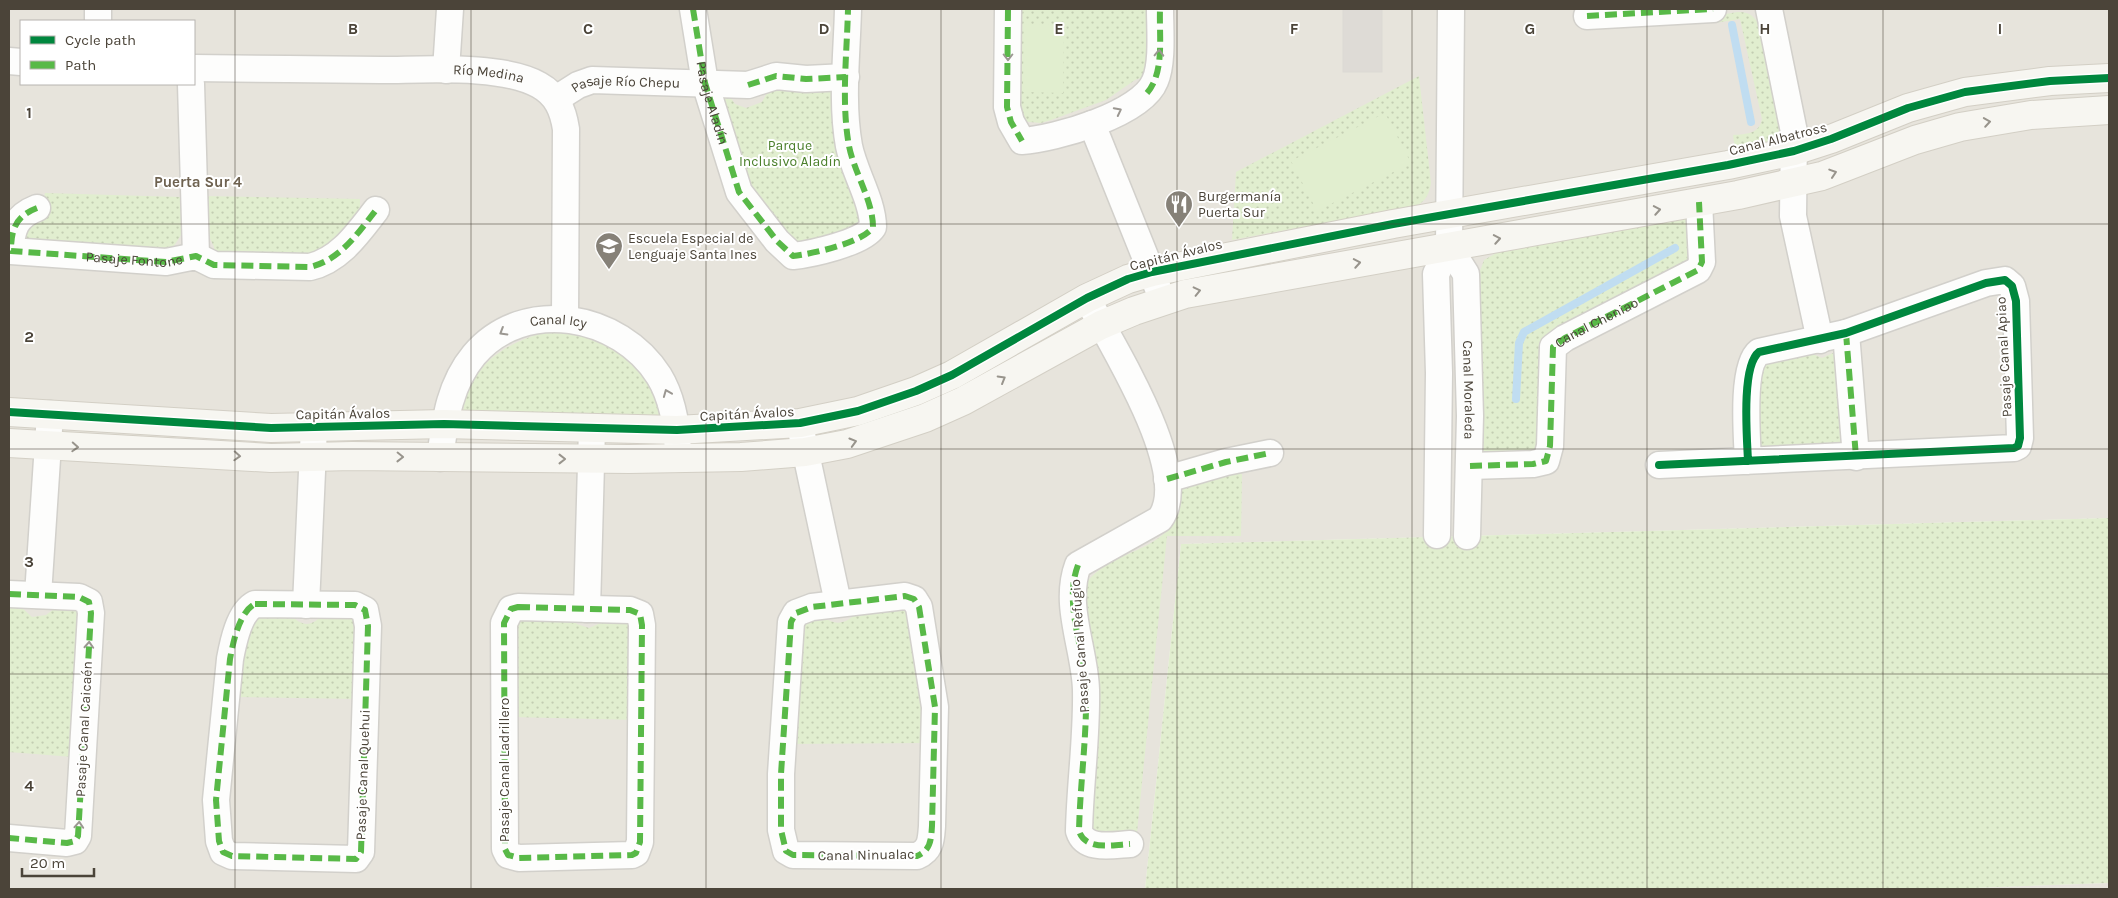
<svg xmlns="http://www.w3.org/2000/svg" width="2118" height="898" font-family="Karla,sans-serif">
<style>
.residential{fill:#e7e4dc;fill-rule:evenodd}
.grass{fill:url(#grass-dots)}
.pitch{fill:#e1eecf}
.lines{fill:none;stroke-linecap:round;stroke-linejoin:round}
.stream{stroke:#c0ddf1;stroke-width:8}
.building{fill:#dedbd6;stroke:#dcd9d4}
.street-casing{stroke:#d2d0cb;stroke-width:29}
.secondary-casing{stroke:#d3cfc5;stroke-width:30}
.street{stroke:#fdfdfc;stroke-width:26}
.secondary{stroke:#f7f6f1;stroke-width:28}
.quiet{stroke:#58b947;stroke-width:6;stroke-dasharray:12 6;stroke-linecap:butt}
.cycleway-casing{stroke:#fff;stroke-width:11}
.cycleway{stroke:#00873e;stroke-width:8}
.oneway{stroke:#9b9791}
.oneway2{stroke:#98948c}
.grid{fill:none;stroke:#4b4439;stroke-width:1;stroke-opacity:0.55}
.labels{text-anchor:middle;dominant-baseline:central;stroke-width:4;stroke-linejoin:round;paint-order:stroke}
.street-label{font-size:14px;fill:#4b4439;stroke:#fff}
.park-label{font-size:14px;fill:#4a7f2a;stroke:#fff}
.poi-label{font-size:14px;fill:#4b4439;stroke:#fff;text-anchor:start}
.neighbourhood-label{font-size:15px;font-weight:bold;fill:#6e6250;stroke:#fff}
.grid-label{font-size:16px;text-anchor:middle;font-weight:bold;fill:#4b4439;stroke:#fff;stroke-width:4;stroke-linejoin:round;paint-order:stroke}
</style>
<defs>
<pattern id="grass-dots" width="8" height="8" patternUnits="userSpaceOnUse" patternTransform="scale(1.25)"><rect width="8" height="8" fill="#e1eecf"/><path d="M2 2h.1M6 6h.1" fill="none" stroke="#c3cdb2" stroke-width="1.8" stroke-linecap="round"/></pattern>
</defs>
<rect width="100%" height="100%" fill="#f4f2ee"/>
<!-- residential -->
<g class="residential">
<path d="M9,9h2100v509l-928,26 -36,345h-1136zM21,21h173v63h-173z"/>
<polygon points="2109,883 2109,889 1946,889"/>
</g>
<!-- grass -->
<g class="grass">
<polygon points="1016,9 1153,9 1146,76 1135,80 1106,100 1051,120 1041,123 1019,121"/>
<path d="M1738,12c12,0 16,4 22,14l21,101c-9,19 -27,19 -46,23l-2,-15c14,-1 26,-1 29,-16l-22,-100 -25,4 -2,-7z"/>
<path d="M1419,76l12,107c-2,11 -5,18 -15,23l-184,34 4,-68z"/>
<polygon points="831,84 864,223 799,247 749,194 722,95 728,94 735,104 746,108 762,102 769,89"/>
<path d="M45,193l136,4c5,29 6,34 -14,57l-142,-9 -1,-18 17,-17z"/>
<polygon points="204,196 360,199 360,219 323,257 214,255 214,247 207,232"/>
<polygon points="1690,218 1698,257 1559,334 1540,453 1487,455 1483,451 1480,271 1484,260 1498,252"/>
<path d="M547,332c10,0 22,-2 31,1 44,12 71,42 86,84l-201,-5c6,-46 42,-70 84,-80z"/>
<polygon points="1806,351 1822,358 1833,353 1840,359 1845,444 1761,452 1753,401 1760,363"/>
<path d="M1238,467l4,8 -1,61h-74l-30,296 -36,6 -12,-5 -6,-246c24,-34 60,-31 86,-58 12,-13 7,-30 15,-43z"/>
<polygon points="2109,518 2109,883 1946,889 1145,889 1181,544"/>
<polygon points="9,601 21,607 32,617 46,615 59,605 78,609 73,757 9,752"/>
<path d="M912,609l14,134 -136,1 11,-120 23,-7c10,9 23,7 32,-4z"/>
<path d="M291,615c9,10 19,13 29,2l39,-2 -2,84 -123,-2 16,-81z"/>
<polygon points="519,617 573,619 577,624 589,628 603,622 630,619 636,720 513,717 514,627"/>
</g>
<!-- pitch -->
<g class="pitch">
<polygon points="1024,24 1064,25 1063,93 1023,92"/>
<polygon points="1385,113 1411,163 1317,211 1291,161"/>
</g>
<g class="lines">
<!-- stream -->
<g class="stream">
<polyline points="1732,25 1751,122"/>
<polyline points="1516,399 1519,343 1524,332 1675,248"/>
</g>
</g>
<!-- building -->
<rect class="building" x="1343" y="9" width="39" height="63"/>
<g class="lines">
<!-- street casing -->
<g class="street-casing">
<g id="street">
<path d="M693,9l12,74 34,109 38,49 16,15c18,-2 70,-13 80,-29 0,-26 -19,-55 -24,-81 -8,-44 -2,-93 -1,-137"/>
<path d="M1008,9l-1,98 4,15 11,19c33,-2 120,-27 133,-60 8,-18 5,-52 5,-72"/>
<polyline points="1769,9 1794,132 1793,216 1820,340"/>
<polyline points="1587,16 1713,9"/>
<polyline points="98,21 98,9"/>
<polyline points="9,61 21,62"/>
<path id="s1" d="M194,68c62,1 125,1 187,2 43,0 121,-6 158,15 18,10 24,25 27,44l-1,190"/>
<polyline points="446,70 450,9"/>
<polyline points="191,84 196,256"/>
<path id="s2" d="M556,99l22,-14 14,-5 156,5 28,-9 30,3 40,-2"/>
<polyline points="1092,124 1163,301"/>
<path d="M37,208c-21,8 -26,21 -26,43l155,11 30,-6 18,9 96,2c30,-7 48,-34 66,-57"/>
<path id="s3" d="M1449,247l17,27 4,142 -3,120"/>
<path d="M1087,298c23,45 107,174 73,221l-82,46c-15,40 7,84 8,125 1,47 -6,94 -7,141 6,20 34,14 51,13"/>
<polyline points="1846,333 1856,457"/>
<polyline points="801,430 838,603"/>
<path id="s4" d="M440,458c5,-37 9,-73 34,-103 50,-59 146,-41 185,21 14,23 18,50 19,76"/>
<path d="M1659,465l355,-17 4,-2 2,-8 -4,-137 -4,-15 -7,-6 -19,3 -140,50 -87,19c-18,14 -12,86 -11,109"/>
<path id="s5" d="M1470,466l63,-2 13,-3 4,-15 3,-99 12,-9 133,-68 4,-8 -3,-60"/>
<polyline points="1167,479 1226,462 1270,453"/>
<polyline points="1437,535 1439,373 1436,274 1449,247 1451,9"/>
<polyline points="9,594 79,597 89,602 91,613 78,836 75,841 67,843 9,838"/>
<polyline points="38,595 50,414"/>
<path d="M905,596l9,3 5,8 16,100 -3,119c-1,14 -1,24 -15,30l-124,-1 -7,-4 -5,-21v-56l10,-152 5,-9 16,-6z"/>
<path d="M255,604l100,1 10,5 3,16 -7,226 -5,7 -124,-3 -9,-4 -4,-11 -3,-41 14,-141c3,-16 9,-47 25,-55z"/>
<polyline points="306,605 314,427"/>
<polygon points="518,607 630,610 640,614 642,625 640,842 636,853 632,855 519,858 508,855 505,849 504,623 511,609"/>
<polyline points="587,609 592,428"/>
</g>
</g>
<!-- secondary casing -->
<g class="secondary-casing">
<g id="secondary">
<polyline points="9,412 271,428 444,424 677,430 800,423 858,411 916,391 952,375 1087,298 1128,279 1152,272 1393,224 1728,165 1794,151 1831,139 1908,108 1965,92 2050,81 2109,78"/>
<polyline points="9,443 271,458 352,456 629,459 741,457 805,452 847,444 925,418 963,401 1101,325 1134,311 1185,294 1738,195 1822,176 1915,140 1960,127 2031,115 2109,110"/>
</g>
</g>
<!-- street -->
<use href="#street" class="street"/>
<!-- secondary -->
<use href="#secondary" class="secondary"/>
<!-- quiet -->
<g class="quiet">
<path id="s6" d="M693,9l12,74 34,109 38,49 16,15c18,-2 70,-13 80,-29 0,-26 -19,-55 -24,-81 -8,-44 -2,-93 -1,-137"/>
<polyline points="1008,9 1007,107 1011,122 1022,141"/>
<polyline points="1587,16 1713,9"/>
<polyline points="748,85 776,76 806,79 846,77"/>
<path d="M1147,93c18,-21 12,-57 13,-84"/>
<path id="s7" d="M37,208c-21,8 -26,21 -26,43l155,11 30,-6 18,9 96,2c30,-7 48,-34 66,-57"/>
<polyline points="1846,333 1856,457"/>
<polyline points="1470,466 1533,464 1546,461 1550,446 1553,347 1565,338 1698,270 1702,262 1699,202"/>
<polyline points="1167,479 1226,462 1270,453"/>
<path d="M1078,565c-15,40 7,84 8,125 1,47 -6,94 -7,141 6,20 34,14 51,13"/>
<polyline points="9,594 79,597 89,602 91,613 78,836 75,841 67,843 9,838"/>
<path d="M905,596l9,3 5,8 16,100 -3,119c-1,14 -1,24 -15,30l-124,-1 -7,-4 -5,-21v-56l10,-152 5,-9 16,-6z"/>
<path d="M255,604l100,1 10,5 3,16 -7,226 -5,7 -124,-3 -9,-4 -4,-11 -3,-41 14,-141c3,-16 9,-47 25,-55z"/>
<polygon points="518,607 630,610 640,614 642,625 640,842 636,853 632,855 519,858 508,855 505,849 504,623 511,609"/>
</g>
<!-- cycleway casing -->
<g class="cycleway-casing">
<g id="cycleway">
<polyline points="9,412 271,428 444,424 677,430 800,423 858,411 916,391 952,375 1087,298 1128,279 1152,272 1393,224 1728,165 1794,151 1831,139 1908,108 1965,92 2050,81 2109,78"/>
<path d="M1659,465l355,-17 4,-2 2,-8 -4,-137 -4,-15 -7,-6 -19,3 -140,50 -87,19c-18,14 -12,86 -11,109"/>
</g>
</g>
<!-- cycleway -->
<use href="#cycleway" class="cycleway"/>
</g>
<!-- one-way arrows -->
<defs><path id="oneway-chevron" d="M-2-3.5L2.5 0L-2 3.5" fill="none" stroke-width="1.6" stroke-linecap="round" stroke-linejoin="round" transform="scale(1.25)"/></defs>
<g class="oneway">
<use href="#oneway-chevron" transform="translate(1159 53) rotate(-88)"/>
<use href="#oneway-chevron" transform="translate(1008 57) rotate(90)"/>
<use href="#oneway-chevron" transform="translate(1118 111) rotate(-27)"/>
<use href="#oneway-chevron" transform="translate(503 332) rotate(149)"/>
<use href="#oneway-chevron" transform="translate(667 393) rotate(-112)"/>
<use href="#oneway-chevron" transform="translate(89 645) rotate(-87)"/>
<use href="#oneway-chevron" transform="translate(79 825) rotate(-86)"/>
</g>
<g class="oneway2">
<use href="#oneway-chevron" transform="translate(1987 122) rotate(-9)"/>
<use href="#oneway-chevron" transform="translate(1833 173) rotate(-18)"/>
<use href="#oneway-chevron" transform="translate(1657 210) rotate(-10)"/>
<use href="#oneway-chevron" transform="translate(1497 239) rotate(-10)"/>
<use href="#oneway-chevron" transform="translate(1357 263) rotate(-10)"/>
<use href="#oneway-chevron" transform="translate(1197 291) rotate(-13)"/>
<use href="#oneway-chevron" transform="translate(1002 379) rotate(-30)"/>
<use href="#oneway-chevron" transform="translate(853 442) rotate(-16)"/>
<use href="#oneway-chevron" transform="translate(75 447) rotate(3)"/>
<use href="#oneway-chevron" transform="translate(237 456) rotate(3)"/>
<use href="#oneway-chevron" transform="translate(400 457) rotate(1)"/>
<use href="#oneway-chevron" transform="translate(562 459)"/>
</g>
<!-- grid -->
<path class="grid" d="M235,9v880M471,9v880M706,9v880M941,9v880M1177,9v880M1412,9v880M1647,9v880M1883,9v880M9,224h2100M9,449h2100M9,674h2100"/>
<!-- icons -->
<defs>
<g id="restaurant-pin" transform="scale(1.4375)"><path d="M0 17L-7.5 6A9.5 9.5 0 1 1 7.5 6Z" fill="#868178" stroke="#fff"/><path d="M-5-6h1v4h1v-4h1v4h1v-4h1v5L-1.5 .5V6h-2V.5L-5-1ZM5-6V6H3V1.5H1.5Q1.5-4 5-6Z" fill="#fff"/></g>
<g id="school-pin" transform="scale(1.4375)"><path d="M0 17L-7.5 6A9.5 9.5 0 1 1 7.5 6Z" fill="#868178" stroke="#fff"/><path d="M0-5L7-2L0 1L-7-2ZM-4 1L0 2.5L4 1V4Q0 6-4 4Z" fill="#fff"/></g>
</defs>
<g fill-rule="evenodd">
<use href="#restaurant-pin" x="1179" y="204"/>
<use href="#school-pin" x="609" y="246"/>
</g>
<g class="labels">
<!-- street labels -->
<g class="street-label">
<text stroke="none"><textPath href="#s1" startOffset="295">Río Medina</textPath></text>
<text stroke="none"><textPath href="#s2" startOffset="74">Pasaje Río Chepu</textPath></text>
<text stroke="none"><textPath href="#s6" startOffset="96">Pasaje Aladín</textPath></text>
<text transform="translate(1778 139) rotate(-14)">Canal Albatross</text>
<text transform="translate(1176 255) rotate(-14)">Capitán Ávalos</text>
<text stroke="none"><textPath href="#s7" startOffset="178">Pasaje Fontone</textPath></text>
<text stroke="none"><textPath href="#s5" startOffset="241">Canal Cheniao</textPath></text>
<text stroke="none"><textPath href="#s4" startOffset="205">Canal Icy</textPath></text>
<text transform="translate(2004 357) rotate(-93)">Pasaje Canal Apiao</text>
<text stroke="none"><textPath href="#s3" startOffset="148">Canal Moraleda</textPath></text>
<text transform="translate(343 414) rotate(-1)">Capitán Ávalos</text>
<text transform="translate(747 414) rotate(-3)">Capitán Ávalos</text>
<text transform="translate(1080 646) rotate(-94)">Pasaje Canal Refugio</text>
<text transform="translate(84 729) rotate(-87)">Pasaje Canal Caicaén</text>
<text transform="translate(504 770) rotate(-90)">Pasaje Canal Ladrillero</text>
<text transform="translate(363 775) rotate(-88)">Pasaje Canal Quehui</text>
<text transform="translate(866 855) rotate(-1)">Canal Ninualac</text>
</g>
<!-- park labels -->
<g class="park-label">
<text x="790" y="145">Parque<tspan x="790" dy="16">Inclusivo Aladín</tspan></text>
</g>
<!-- poi labels -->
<g class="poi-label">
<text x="1198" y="196">Burgermanía<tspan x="1198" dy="16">Puerta Sur</tspan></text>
<text x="628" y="238">Escuela Especial de<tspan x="628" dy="16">Lenguaje Santa Ines</tspan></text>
</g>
<!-- neighbourhood labels -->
<g class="neighbourhood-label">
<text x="198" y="182">Puerta Sur 4</text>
</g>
</g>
<g class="grid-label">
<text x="353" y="34">B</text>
<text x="588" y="34">C</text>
<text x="824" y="34">D</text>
<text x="1059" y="34">E</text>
<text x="1294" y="34">F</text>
<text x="1530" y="34">G</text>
<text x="1765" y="34">H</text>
<text x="2000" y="34">I</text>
<text x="29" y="118">1</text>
<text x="29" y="342">2</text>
<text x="29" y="567">3</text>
<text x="29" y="791">4</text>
</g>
<!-- border -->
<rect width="2118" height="898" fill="none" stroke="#4b4439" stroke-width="20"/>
<!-- legend -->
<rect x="20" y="20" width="175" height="65" fill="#ffffff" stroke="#b7b4b0"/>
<rect x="30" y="36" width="25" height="8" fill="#00873e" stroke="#b7b4b0"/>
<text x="65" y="45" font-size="15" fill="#4b4439">Cycle path</text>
<rect x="30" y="61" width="25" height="8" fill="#58b947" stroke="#b7b4b0"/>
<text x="65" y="70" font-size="15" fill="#4b4439">Path</text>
<!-- scale -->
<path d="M22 868v8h72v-8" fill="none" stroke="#4b4439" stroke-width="2.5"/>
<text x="30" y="868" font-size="15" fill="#4b4439" stroke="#ffffff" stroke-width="4" paint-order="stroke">20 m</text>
</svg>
